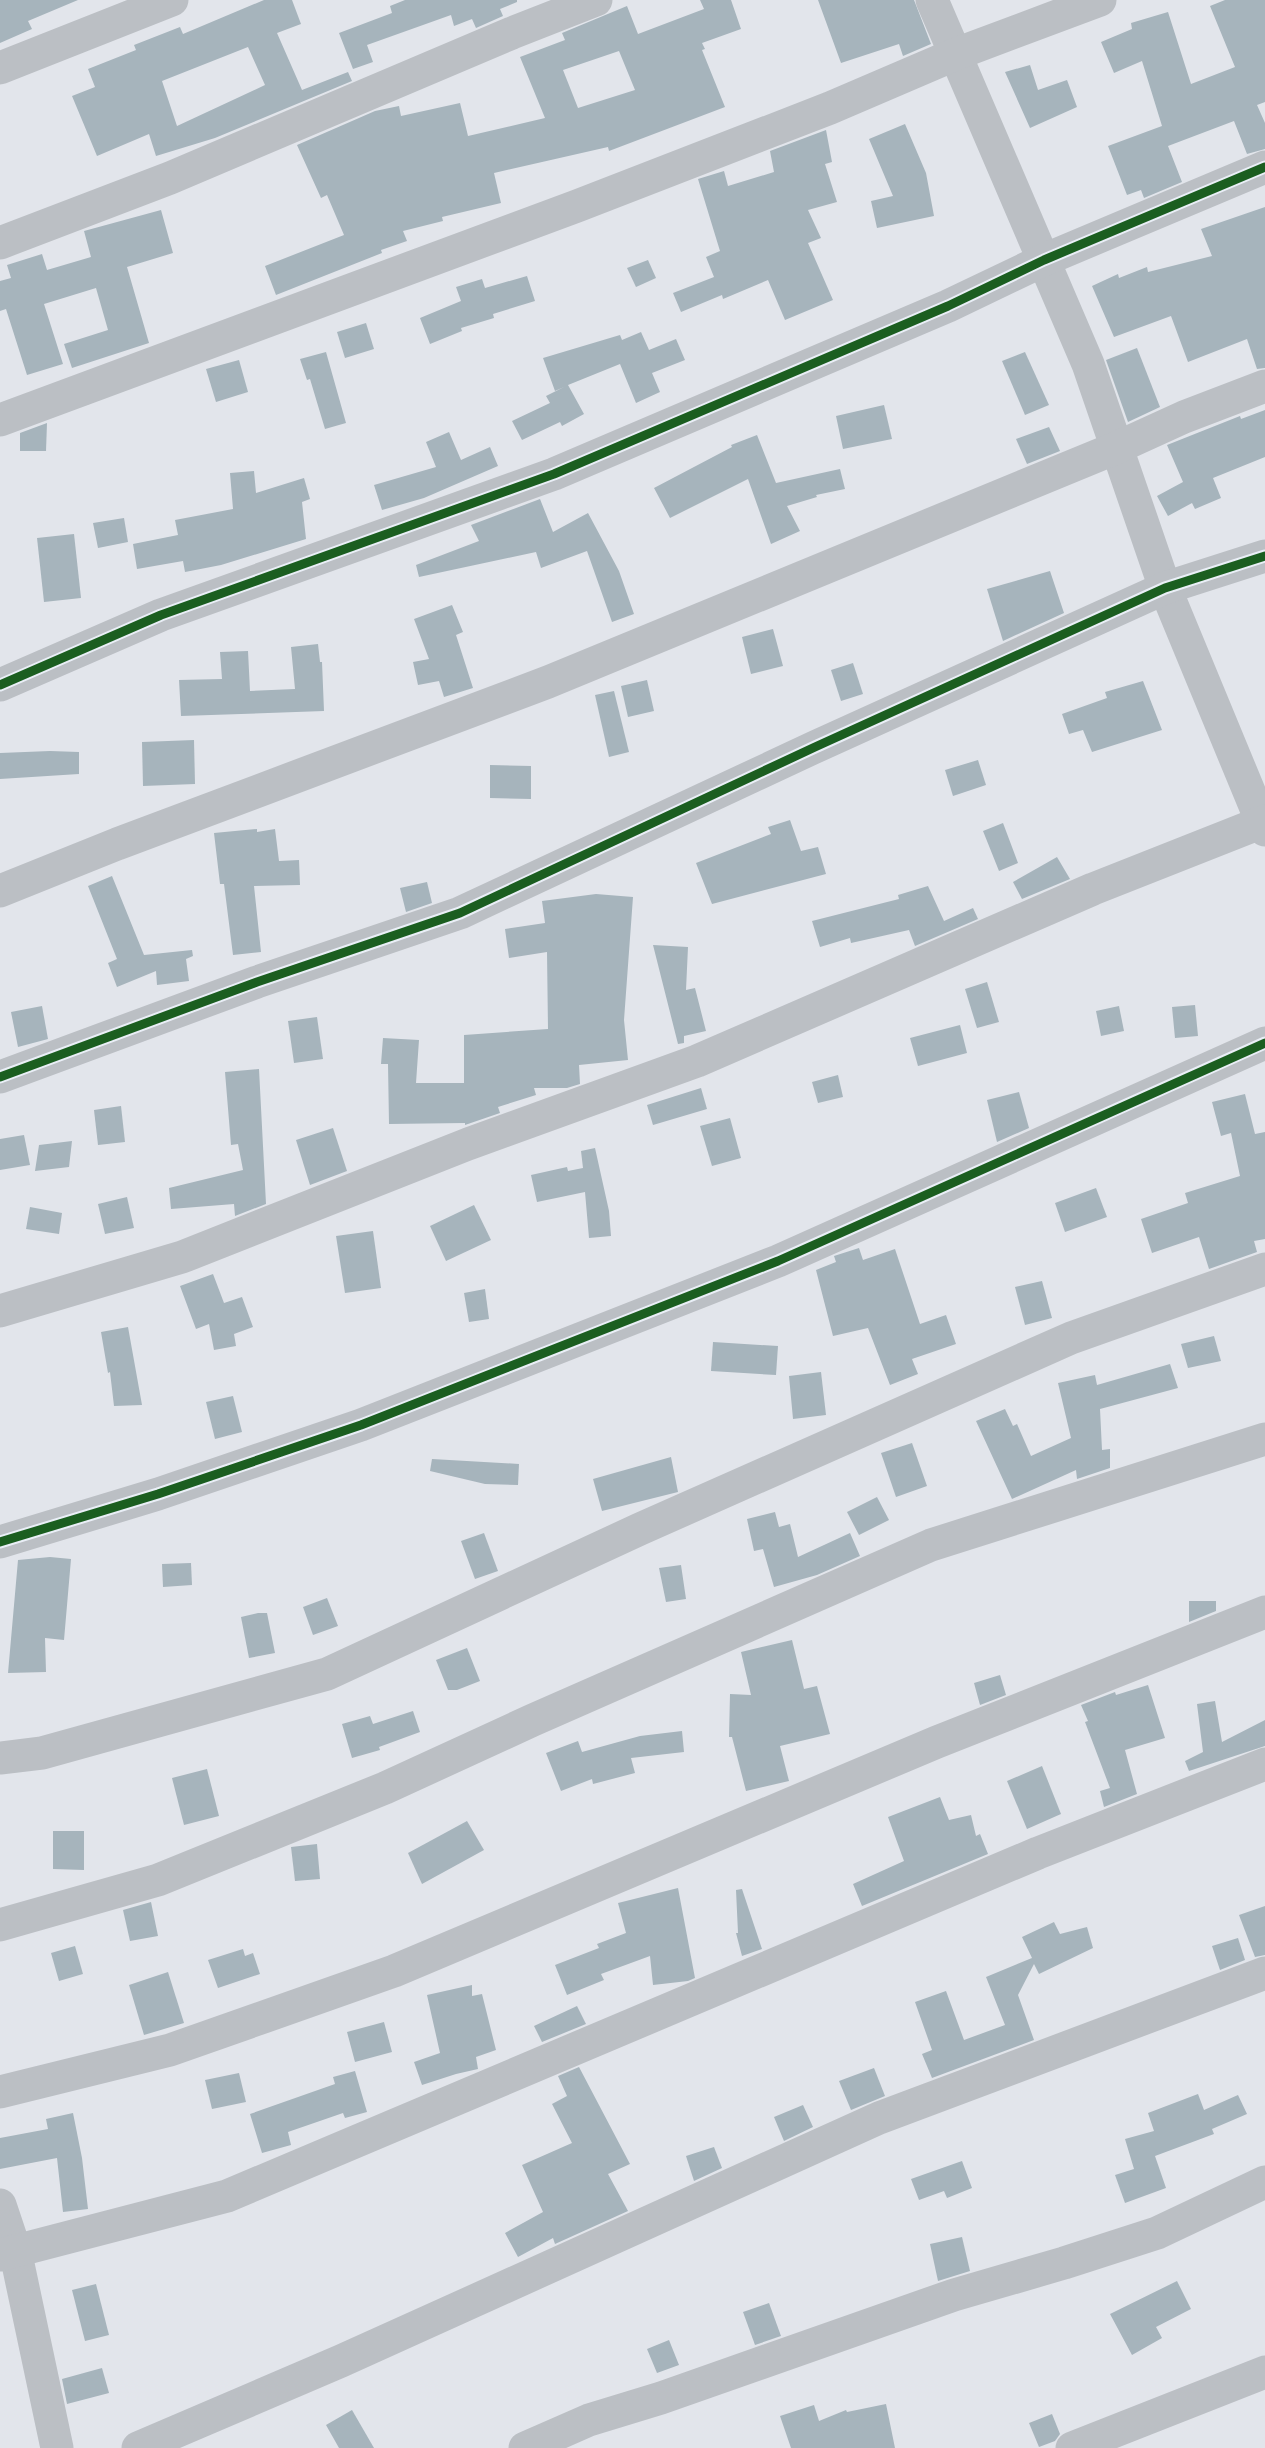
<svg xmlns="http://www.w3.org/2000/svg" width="1265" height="2448" font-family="'Work Sans',sans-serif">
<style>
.building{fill:#a6b4bc;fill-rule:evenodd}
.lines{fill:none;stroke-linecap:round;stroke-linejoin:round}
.minor{stroke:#bbbfc4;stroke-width:33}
.cycleway-casing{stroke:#eaeff7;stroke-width:13}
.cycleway{stroke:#1b5e20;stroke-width:9}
</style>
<rect width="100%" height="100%" fill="#e2e5eb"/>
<!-- building -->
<g class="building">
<polygon points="0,0 78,0 28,21 32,29 0,43"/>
<path d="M264,0h28l9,24 -24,9 25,57 46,-18 4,9 -137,57 -59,18 -7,-22 -52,22 -25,-60 23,-9 -7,-18 48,-19 -2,-5 46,-18 3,7zM248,47l17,38 -88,41 -15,-45z"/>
<polygon points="405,0 517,0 517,2 500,9 503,16 476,28 472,19 454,26 451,15 367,45 373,62 353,69 339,33 392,13 390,6"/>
<path d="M700,0h31l10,29 -39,14 3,6 -3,1 23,57 -116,44 -1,-4 -114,26 7,30 -59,14 1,4 -40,10 4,10 -26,9 1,3 -106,42 -11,-29 79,-31 -17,-40 -6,3 -24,-53 78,-34 24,-5 2,10 59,-13 8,33 77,-18 -25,-61 45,-17 -3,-7 65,-27 11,28 66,-25zM619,51l16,39 -57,18 -15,-38z"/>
<polygon points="818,0 914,0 931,44 903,56 899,44 841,63"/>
<polygon points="1225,0 1265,0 1265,102 1257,105 1265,123 1265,149 1247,154 1234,121 1168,146 1182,182 1144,198 1141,190 1127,195 1108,146 1162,126 1142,61 1114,73 1101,42 1132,29 1131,23 1168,12 1191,84 1235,67 1210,6"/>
<polygon points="1030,65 1038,90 1067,80 1077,107 1030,128 1005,72"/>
<polygon points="905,124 926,173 934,216 877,228 871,201 893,196 869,139"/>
<polygon points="826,130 832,162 825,164 837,202 808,210 821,238 808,243 833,300 785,320 768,280 723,299 722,295 681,312 673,293 714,277 706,257 720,251 698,179 724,171 728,186 774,172 770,151"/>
<polygon points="1265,207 1265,368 1257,369 1247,339 1188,362 1171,316 1114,337 1092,286 1118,274 1119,278 1147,267 1148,272 1212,256 1201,229"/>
<polygon points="161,210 173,253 127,267 149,343 72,368 64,344 108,330 96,288 44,304 63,364 27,375 6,309 0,311 0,281 11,278 7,265 42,254 47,270 91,257 84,231"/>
<polygon points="648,260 656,278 636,287 627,268"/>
<polygon points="527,276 535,301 493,314 494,318 461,328 462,331 430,344 420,318 461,301 456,287 482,279 485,288"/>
<polygon points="366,323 374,349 345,358 337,332"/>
<polygon points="641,332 649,350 676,339 685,360 652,373 660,392 636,403 620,364 568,385 584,414 562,426 560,422 522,440 512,421 550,403 546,396 564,387 555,391 543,358 620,335 622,340"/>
<polygon points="1137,348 1160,407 1128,422 1106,360"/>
<polygon points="326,352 346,423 325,429 310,379 307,380 300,359"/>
<polygon points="1025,352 1049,405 1025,415 1002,361"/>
<polygon points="239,360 248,392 216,402 206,369"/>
<polygon points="884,405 892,439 843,449 836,416"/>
<polygon points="1265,410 1265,457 1213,478 1221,498 1195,509 1192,503 1168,516 1157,496 1183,482 1167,445 1240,416 1241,419"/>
<polygon points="47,423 46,451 20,451 20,433"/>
<polygon points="1049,427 1060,451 1027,464 1016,439"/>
<polygon points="449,432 461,460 490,447 498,466 424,498 382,510 374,485 436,467 426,442"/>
<polygon points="757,435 776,483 840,469 845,489 816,495 817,497 787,506 800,531 771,544 748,479 670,518 654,488 732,447 731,445"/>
<polygon points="254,471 256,493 304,478 310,499 302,502 306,539 221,565 185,572 183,561 137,569 133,544 178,535 175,520 233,509 230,473"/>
<polygon points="540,499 553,532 588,513 619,571 634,614 612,622 587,551 541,568 536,552 419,577 416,565 479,541 471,525"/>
<polygon points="124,518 128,542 98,548 93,523"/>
<polygon points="74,534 81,598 44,602 37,538"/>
<polygon points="1050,571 1064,613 1003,641 987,589"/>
<polygon points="452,605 463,632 456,635 473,688 444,697 439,681 418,685 413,662 429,659 414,619"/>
<polygon points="773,629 783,666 751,674 742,637"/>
<polygon points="318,644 320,662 322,662 324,711 181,716 179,680 222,679 220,652 248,651 250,691 295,689 291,647"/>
<polygon points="853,663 863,694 841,701 831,670"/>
<polygon points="647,680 654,711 628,717 621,686"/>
<polygon points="1143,681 1162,730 1092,752 1083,730 1069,734 1062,714 1107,698 1105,692"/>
<polygon points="614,691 629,752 609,757 595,695"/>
<polygon points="194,740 195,784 143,786 142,742"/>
<polygon points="50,751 79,752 79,774 0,779 0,753"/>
<polygon points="978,760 986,785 953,796 945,770"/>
<polygon points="490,765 531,766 531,799 490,798"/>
<polygon points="790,820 801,851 818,847 826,874 712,904 696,863 771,834 768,827"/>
<polygon points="1003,823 1018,863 999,871 983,831"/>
<polygon points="257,829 257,832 275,829 279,861 299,860 300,885 254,886 261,952 233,955 224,884 220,884 214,833"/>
<polygon points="1057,857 1070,879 1022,899 1013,882"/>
<polygon points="112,876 144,955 192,950 193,956 186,959 189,981 157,985 156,971 117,987 108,963 117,959 88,886"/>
<polygon points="427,882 432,903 406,912 400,888"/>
<polygon points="928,886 944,921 973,908 978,919 915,946 909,930 851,943 850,938 820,947 812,921 899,899 898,895"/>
<polygon points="596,894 633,897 624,1020 628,1060 579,1065 580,1084 567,1088 534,1088 536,1095 498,1107 500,1113 465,1125 465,1123 389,1124 388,1064 381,1064 383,1038 419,1040 416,1083 464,1083 464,1035 548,1029 547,952 509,958 505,929 545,923 542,901"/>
<polygon points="653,945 688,947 686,990 695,988 706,1031 684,1036 684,1043 678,1044"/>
<polygon points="987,982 999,1022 977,1028 965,989"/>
<polygon points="1195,1005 1198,1036 1175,1038 1172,1007"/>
<polygon points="42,1006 48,1039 18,1047 11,1012"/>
<polygon points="1119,1006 1124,1031 1101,1036 1096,1011"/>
<polygon points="317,1017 323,1059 294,1063 288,1021"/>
<polygon points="960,1025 967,1053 918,1066 910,1038"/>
<polygon points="259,1069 266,1204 235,1216 234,1204 171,1209 169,1188 243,1170 238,1144 231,1145 225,1072"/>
<polygon points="838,1075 843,1097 818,1103 812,1082"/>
<polygon points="701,1088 707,1109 653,1125 647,1105"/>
<polygon points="1019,1092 1029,1128 997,1142 987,1100"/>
<polygon points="1245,1094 1255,1134 1265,1132 1265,1239 1254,1241 1257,1252 1209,1269 1199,1237 1152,1253 1141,1219 1188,1203 1185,1193 1240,1176 1231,1133 1221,1136 1212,1102"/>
<polygon points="121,1106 125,1142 98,1145 94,1110"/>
<polygon points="730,1118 741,1158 712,1166 700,1126"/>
<polygon points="333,1128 347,1171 310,1185 296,1140"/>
<polygon points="24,1135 30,1165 0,1170 0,1139"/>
<polygon points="72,1141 69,1167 35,1171 39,1145"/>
<polygon points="595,1148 609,1211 611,1236 589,1238 585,1192 537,1202 531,1175 567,1167 568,1171 583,1168 581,1151"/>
<polygon points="1096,1188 1107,1217 1065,1232 1055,1203"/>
<polygon points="127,1197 134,1228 105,1234 98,1204"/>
<polygon points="474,1205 491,1240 446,1261 430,1226"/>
<polygon points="30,1207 62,1213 59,1234 26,1229"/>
<polygon points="373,1231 381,1288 345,1293 336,1236"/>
<polygon points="859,1248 863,1260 895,1249 920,1324 946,1315 956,1344 912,1359 918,1374 890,1385 868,1328 833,1336 816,1270 836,1262 834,1256"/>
<polygon points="213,1274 224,1303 242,1297 253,1327 234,1334 236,1346 214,1350 209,1324 196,1329 180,1286"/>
<polygon points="1042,1281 1052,1318 1025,1325 1015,1287"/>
<polygon points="485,1289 489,1319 469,1322 464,1293"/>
<polygon points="128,1327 142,1405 114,1406 110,1372 108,1373 101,1332"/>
<polygon points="1214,1336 1221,1361 1188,1368 1181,1344"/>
<polygon points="713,1342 778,1346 776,1375 711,1371"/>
<polygon points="1170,1364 1178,1388 1100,1409 1102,1450 1110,1449 1110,1468 1077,1479 1076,1470 1012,1499 976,1421 1005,1409 1013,1426 1017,1424 1031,1456 1071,1438 1058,1383 1095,1375 1097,1385"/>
<polygon points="821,1372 826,1415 793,1419 789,1376"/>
<polygon points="233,1396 242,1432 215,1439 206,1402"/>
<polygon points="912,1443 927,1486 896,1497 881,1453"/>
<polygon points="671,1457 678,1492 602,1511 593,1479"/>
<polygon points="432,1459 519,1464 518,1485 485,1484 430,1471"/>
<polygon points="877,1497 889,1520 859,1535 847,1512"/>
<polygon points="775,1512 779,1527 790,1524 798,1557 850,1533 860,1556 817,1575 774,1587 763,1549 754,1551 747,1519"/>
<polygon points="484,1533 498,1571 475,1579 461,1541"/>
<polygon points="50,1557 71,1559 64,1640 45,1638 46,1672 8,1673 18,1560"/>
<polygon points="191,1563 192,1585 163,1587 162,1564"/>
<polygon points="681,1565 686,1599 666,1602 659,1568"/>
<polygon points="327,1598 338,1626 313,1635 303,1607"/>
<polygon points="1189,1601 1216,1601 1216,1611 1189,1622"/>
<polygon points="258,1613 267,1613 275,1653 249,1658 241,1617"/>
<polygon points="792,1640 804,1689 817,1686 830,1734 780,1746 789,1781 746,1791 732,1737 729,1737 730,1694 751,1695 741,1652"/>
<polygon points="467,1648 480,1681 457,1690 448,1690 436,1660"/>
<polygon points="1000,1675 1006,1695 980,1705 974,1683"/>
<polygon points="1148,1685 1165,1738 1125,1750 1137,1794 1104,1807 1100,1791 1110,1788 1085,1722 1088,1721 1081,1705 1115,1692 1116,1695"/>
<polygon points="1215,1701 1222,1742 1265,1720 1265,1746 1189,1771 1185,1761 1203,1752 1197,1704"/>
<polygon points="413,1711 420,1732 379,1747 380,1750 352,1758 342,1724 370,1716 373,1724"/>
<polygon points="682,1731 684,1752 631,1758 635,1773 593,1784 592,1779 561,1791 546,1753 578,1741 582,1752 640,1736"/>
<polygon points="1042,1766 1061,1814 1027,1829 1007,1781"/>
<polygon points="207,1769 219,1816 184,1825 172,1778"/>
<polygon points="940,1797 949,1820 971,1815 976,1836 980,1834 988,1854 862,1906 853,1884 904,1861 888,1817"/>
<polygon points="467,1821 484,1850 422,1884 408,1853"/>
<polygon points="53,1831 84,1831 84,1870 53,1869"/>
<polygon points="317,1844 320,1879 295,1881 291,1847"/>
<polygon points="678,1888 695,1978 688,1981 653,1985 650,1956 601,1974 604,1980 567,1995 555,1965 599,1948 597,1944 626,1933 618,1903"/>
<polygon points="742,1889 762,1949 742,1956 736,1933 738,1933 736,1890"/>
<polygon points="151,1902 158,1936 130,1941 123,1910"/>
<polygon points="1265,1906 1265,1955 1255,1957 1239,1915"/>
<polygon points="1054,1922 1060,1934 1087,1927 1093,1948 1039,1974 1034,1964 1018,1995 1034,2040 932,2078 922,2054 932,2050 915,2002 946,1991 964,2040 1005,2025 986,1977 1032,1958 1022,1937"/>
<polygon points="1238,1938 1245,1960 1220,1970 1212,1946"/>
<polygon points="75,1946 83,1974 59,1981 51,1953"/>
<polygon points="243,1949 245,1956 253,1953 260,1974 218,1988 208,1960"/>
<polygon points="168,1972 184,2023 144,2035 129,1985"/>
<polygon points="472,1985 472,1996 482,1994 496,2050 476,2057 478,2069 456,2074 422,2085 414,2062 440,2053 427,1995"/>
<polygon points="577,2006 586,2024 542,2042 534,2026"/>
<polygon points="384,2022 392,2052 355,2062 347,2032"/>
<polygon points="579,2067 630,2164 608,2174 628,2211 555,2244 553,2238 518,2257 505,2233 543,2212 522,2165 572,2143 552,2104 567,2096 558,2076"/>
<polygon points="874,2068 885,2096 851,2110 839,2081"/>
<polygon points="355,2071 367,2112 345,2118 343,2113 288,2132 291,2145 262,2153 250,2114 335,2084 333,2077"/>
<polygon points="239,2073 246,2102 212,2109 205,2080"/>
<polygon points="1198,2094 1204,2110 1238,2095 1247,2114 1212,2129 1214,2134 1155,2156 1166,2188 1125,2203 1115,2175 1134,2169 1125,2139 1154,2131 1148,2113"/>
<polygon points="803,2105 813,2127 784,2141 774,2117"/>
<polygon points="73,2113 82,2158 88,2209 63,2212 57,2158 0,2169 0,2138 48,2129 46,2119"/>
<polygon points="714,2147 722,2168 694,2181 686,2156"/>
<polygon points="962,2161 972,2188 947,2198 944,2191 919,2200 911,2179"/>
<polygon points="962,2237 970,2271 938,2281 930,2244"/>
<polygon points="1177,2281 1191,2309 1156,2327 1162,2338 1132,2355 1110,2314"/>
<polygon points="96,2284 109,2335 85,2341 72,2290"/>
<polygon points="769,2303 781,2336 755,2345 743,2312"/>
<polygon points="669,2340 679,2365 657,2373 647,2349"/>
<polygon points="102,2368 109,2393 67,2404 62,2379"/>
<polygon points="886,2404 895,2448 791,2448 780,2416 814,2405 819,2421 846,2410 847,2412"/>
<polygon points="352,2410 374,2448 339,2448 326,2425"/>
<polygon points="1052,2414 1060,2434 1055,2441 1039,2447 1029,2423"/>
</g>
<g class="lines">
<!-- minor -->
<g class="minor">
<polyline points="932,0 1088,364 1165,588 1265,830"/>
<polyline points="0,68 172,0"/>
<polyline points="0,243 170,178 512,33 596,0"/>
<polyline points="0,420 577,206 830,108 956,54 1100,0"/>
<polyline points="0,685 161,615 554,474 948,306 1044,260 1265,167"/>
<polyline points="0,891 117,844 548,682 1116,448 1184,417 1265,386"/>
<polyline points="0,1077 257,982 460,913 815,747 1165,588 1265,556"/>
<polyline points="0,1311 182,1257 468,1144 697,1061 1093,889 1265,821"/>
<polyline points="0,1542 158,1494 361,1425 778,1261 1265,1043"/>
<polyline points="0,1758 42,1753 327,1674 640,1529 1071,1338 1265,1269"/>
<polyline points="0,1925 158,1880 385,1788 533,1720 931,1545 1265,1439"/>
<polyline points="0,2092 170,2050 394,1971 937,1742 1265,1612"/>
<polyline points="0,2205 15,2250 57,2448"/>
<polyline points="0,2255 227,2196 1038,1853 1265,1764"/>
<polyline points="138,2448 341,2361 879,2118 1265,1973"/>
<polyline points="525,2448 589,2420 661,2398 954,2295 1064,2263 1157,2233 1265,2182"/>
<polyline points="1072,2448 1265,2372"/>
</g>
<!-- cycleway casing -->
<g class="cycleway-casing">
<g id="cycleway">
<polyline points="0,685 161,615 554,474 948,306 1044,260 1265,167"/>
<polyline points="0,1077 257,982 460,913 815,747 1165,588 1265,556"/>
<polyline points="0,1542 158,1494 361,1425 778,1261 1265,1043"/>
</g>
</g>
<!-- cycleway -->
<use href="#cycleway" class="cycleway"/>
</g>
</svg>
